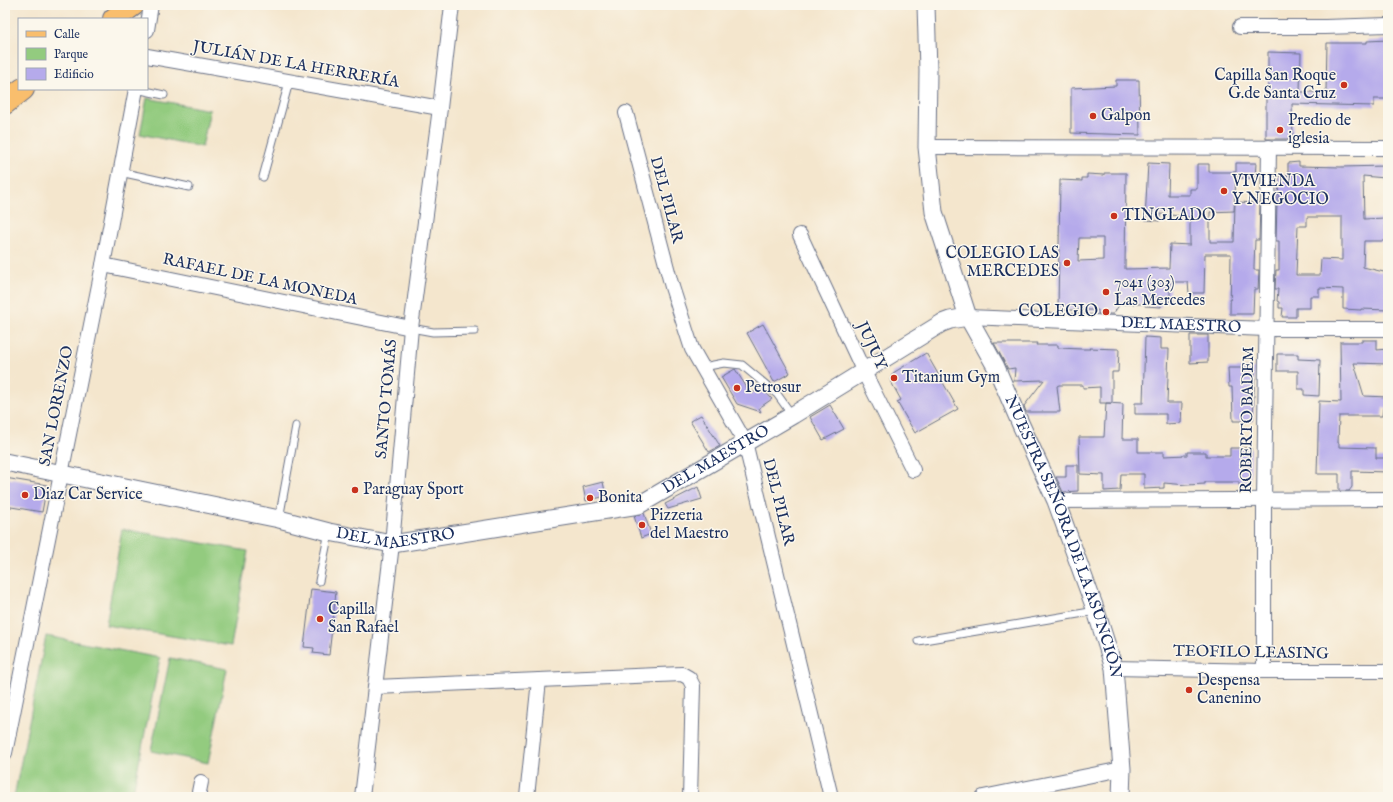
<svg xmlns="http://www.w3.org/2000/svg" width="1393" height="802" font-family="'IM FELL English',serif">
<style>
.green{fill:#93cb7f;stroke:#577d6e}
.building{fill:#b5aaeb;fill-rule:evenodd}
.lines{fill:none;stroke-linecap:round;stroke-linejoin:round}
.service-casing{stroke:#676f85;stroke-width:9}
.minor-casing{stroke:#676f85;stroke-width:16}
.tertiary-casing{stroke:#676f85;stroke-width:19}
.primary-casing{stroke:#676f85;stroke-width:24}
.service{stroke:#fff;stroke-width:7}
.minor{stroke:#fff;stroke-width:14}
.tertiary{stroke:#fff;stroke-width:17}
.primary{stroke:#f9be6d;stroke-width:22}
.poi-dot{fill:#c8321e;stroke:#fbf7ec;stroke-width:1.5}
.labels{text-anchor:middle;dominant-baseline:central;stroke-width:3;stroke-linejoin:round;paint-order:stroke}
.street-label{font-size:16px;fill:#1b2f5e;stroke:#fbf7ec}
.poi-label{font-size:16px;fill:#1b2f5e;stroke:#fbf7ec;text-anchor:start}
</style>
<rect width="100%" height="100%" fill="#fbf7ec"/>
<filter id="ink" filterUnits="userSpaceOnUse"><feTurbulence type="fractalNoise" baseFrequency=".025" numOctaves="2"/><feDisplacementMap in="SourceGraphic" scale="8" xChannelSelector="R" yChannelSelector="G"/><feConvolveMatrix kernelMatrix="1 2 1 2 8 2 1 2 1" color-interpolation-filters="sRGB"/></filter>
<filter id="wash" filterUnits="userSpaceOnUse"><feTurbulence type="fractalNoise" baseFrequency=".012" numOctaves="4" result="noise"/><feDisplacementMap in="SourceGraphic" scale="16" xChannelSelector="R" yChannelSelector="G"/><feGaussianBlur stdDeviation="0.9" result="paint"/><feColorMatrix in="noise" values="0 0 0 0 0 0 0 0 0 0 0 0 0 0 0 0 0 1.4 0 .05"/><feComposite in="paint" operator="in"/></filter>
<g filter="url(#wash)">
<rect width="100%" height="100%" fill="#f4e6cd"/>
<!-- green -->
<g class="green">
<polygon points="147,98 210,110 202,147 140,134"/>
<polygon points="122,529 248,551 231,646 106,625"/>
<polygon points="46,636 160,658 132,797 14,797"/>
<polygon points="170,658 227,669 208,763 151,751"/>
</g>
<g id="blocks">
<!-- building -->
<g class="building">
<polygon points="1388,40 1388,99 1374,99 1374,106 1292,104 1293,139 1266,139 1266,88 1268,88 1268,52 1301,53 1300,92 1326,92 1327,43 1367,43 1367,41"/>
<polygon points="1116,80 1139,80 1140,135 1071,133 1071,88 1116,86"/>
<path d="M1299,162v4l42,1 45,-1 -1,12 -22,-2 1,43 21,-1 1,23h-22l-1,26 25,6v37l-27,-1v1l-18,-1v-20l-24,-1v8h-9v12h-14v9h-14l1,-9h-4v-6l-2,-1 1,-12h-3l1,-19h3v-29h-3l1,-38h1l1,-28 9,1v-13zM1307,217h35v43l-21,-1 -1,16h-24l2,-49h9z"/>
<path d="M1148,163l21,1 -1,31h22v-6h7v-25h12v8h27v-9h20l-1,15h-19l-2,33 -24,1v30h24l1,-40 25,1 -1,37h-4l-1,26v4h5l-1,19h-4l-1,25h-23l1,-60h-26l-1,39h-15l-1,-11h-18v20l-9,-1v6l-16,-1v-2h-25l-7,10h-15v-4h-40l2,-130 22,1v-3h5v-4l17,1v-2h22l-1,96 44,-1 1,-24 20,1v-28l-30,-3v7l-15,-1zM1079,238h24v22l-25,1z"/>
<polygon points="763,324 790,373 774,382 747,333"/>
<polygon points="1190,335 1208,335 1208,362 1190,363"/>
<polygon points="1145,337 1161,338 1161,349 1169,349 1167,403 1182,403 1181,423 1166,424 1166,414 1135,414 1135,403 1143,403"/>
<polygon points="1362,340 1377,340 1377,350 1388,349 1388,364 1354,363 1364,396 1388,397 1388,408 1383,408 1382,416 1339,416 1338,443 1339,443 1339,447 1376,448 1376,458 1388,458 1388,472 1352,471 1352,487 1349,491 1339,491 1339,474 1317,474 1319,401 1341,402 1340,342 1362,342"/>
<polygon points="994,343 1037,343 1036,345 1058,345 1058,348 1082,349 1090,349 1089,348 1119,349 1118,372 1112,372 1112,403 1100,403 1100,387 1083,388 1083,385 1059,385 1057,386 1060,412 1026,412 1024,406 1044,380 1014,381 1015,368 1008,369"/>
<polygon points="926,353 958,409 915,433 897,402 901,400 890,380 893,373"/>
<polygon points="1277,354 1298,354 1298,359 1320,360 1319,396 1304,395 1304,389 1298,389 1298,371 1277,371"/>
<polygon points="1228,368 1255,368 1253,421 1233,421 1232,387 1229,387"/>
<polygon points="735,369 751,394 761,387 772,399 759,408 761,412 737,404 721,377"/>
<polygon points="1106,403 1123,404 1122,439 1138,439 1138,452 1164,452 1164,456 1187,455 1187,452 1206,452 1206,456 1230,456 1230,448 1251,448 1250,491 1239,485 1239,482 1205,482 1205,484 1187,485 1164,483 1164,488 1144,489 1144,474 1121,474 1120,490 1104,491 1104,475 1080,474 1079,437 1104,437"/>
<polygon points="830,405 844,429 823,440 810,417"/>
<polygon points="701,415 720,446 709,452 690,421"/>
<polygon points="1066,465 1078,465 1078,491 1063,492 1056,477 1066,477"/>
<polygon points="5,478 47,485 42,512 5,506"/>
<polygon points="603,482 606,496 586,501 583,487"/>
<polygon points="698,487 702,499 668,509 665,504"/>
<polygon points="644,513 651,534 641,538 634,516"/>
<polygon points="311,589 336,592 329,655 313,653 314,648 304,647"/>
</g>
</g>
</g>
<g filter="url(#ink)">
<use href="#blocks" fill-opacity="0" stroke="#676f85" stroke-width="1"/>
<g class="lines">
<!-- service casing -->
<g class="service-casing">
<g id="service">
<polyline points="136,89 164,95"/>
<polyline points="120,172 189,187"/>
<polyline points="263,177 289,82"/>
<polyline points="411,328 433,332 475,331"/>
<polyline points="703,367 724,363 742,365 777,394 792,415"/>
<polyline points="279,519 296,426"/>
<polyline points="319,581 329,532"/>
<polyline points="918,641 1096,611"/>
</g>
</g>
<!-- minor casing -->
<g class="minor-casing">
<g id="minor">
<polyline points="1240,27 1325,27 1388,25"/>
<polyline points="147,30 151,5"/>
<polyline points="147,56 440,108"/>
<polyline points="626,113 672,287 692,349 745,442 831,797"/>
<polyline points="927,147 1388,148"/>
<polyline points="800,235 864,372 913,470"/>
<polyline points="103,265 411,328"/>
<path id="s1" d="M968,317l298,12h122"/>
<polyline points="1056,501 1388,499"/>
<polyline points="1114,668 1264,671 1388,671"/>
<polyline points="1264,671 1264,500 1269,147"/>
<polyline points="375,687 682,674 689,678 693,686 690,797"/>
<polyline points="5,753 103,265 136,89"/>
<polyline points="198,797 201,782"/>
<polyline points="362,797 392,544 411,328 440,108 452,5"/>
<polyline points="527,797 539,680"/>
<polyline points="983,797 1122,769"/>
</g>
</g>
<!-- tertiary casing -->
<g class="tertiary-casing">
<g id="tertiary">
<path id="s2" d="M926,5l2,65 -1,77 7,65 34,105 28,50 25,58 35,76 40,110 18,57 8,101 -1,28"/>
<path id="s3" d="M5,462l274,57 50,13 63,12 247,-39 154,-90 149,-92 8,-3 18,-3"/>
</g>
</g>
<!-- primary casing -->
<g class="primary-casing">
<g id="primary">
<polyline points="114,19 133,5"/>
<polyline points="5,103 23,89"/>
</g>
</g>
<!-- service -->
<use href="#service" class="service"/>
<!-- minor -->
<use href="#minor" class="minor"/>
<!-- tertiary -->
<use href="#tertiary" class="tertiary"/>
<!-- primary -->
<use href="#primary" class="primary"/>
</g>
</g>
<!-- markers -->
<g class="poi-dot">
<circle cx="1344" cy="85" r="4"/>
<circle cx="1093" cy="116" r="4"/>
<circle cx="1280" cy="130" r="4"/>
<circle cx="1224" cy="191" r="4"/>
<circle cx="1114" cy="216" r="4"/>
<circle cx="1067" cy="263" r="4"/>
<circle cx="1106" cy="292" r="4"/>
<circle cx="1106" cy="312" r="4"/>
<circle cx="894" cy="378" r="4"/>
<circle cx="737" cy="388" r="4"/>
<circle cx="355" cy="490" r="4"/>
<circle cx="25" cy="495" r="4"/>
<circle cx="590" cy="498" r="4"/>
<circle cx="642" cy="525" r="4"/>
<circle cx="320" cy="619" r="4"/>
<circle cx="1189" cy="690" r="4"/>
</g>
<g class="labels">
<!-- street labels -->
<g class="street-label">
<text transform="translate(296 65) rotate(10)">JULIÁN DE LA HERRERÍA</text>
<text transform="translate(666 200) rotate(75)">DEL PILAR</text>
<text transform="translate(260 280) rotate(12)">RAFAEL DE LA MONEDA</text>
<text stroke="none"><textPath href="#s1" startOffset="213">DEL MAESTRO</textPath></text>
<text transform="translate(871 346) rotate(65)">JUJUY</text>
<text transform="translate(387 399) rotate(-85)">SANTO TOMÁS</text>
<text transform="translate(57 406) rotate(-79)">SAN LORENZO</text>
<text transform="translate(1248 420) rotate(-89)">ROBERTO BADEM</text>
<text stroke="none"><textPath href="#s3" startOffset="735">DEL MAESTRO</textPath></text>
<text transform="translate(778 502) rotate(76)">DEL PILAR</text>
<text stroke="none"><textPath href="#s3" startOffset="399">DEL MAESTRO</textPath></text>
<text stroke="none"><textPath href="#s2" startOffset="558">NUESTRA SEÑORA DE LA ASUNCIÓN</textPath></text>
<text transform="translate(1251 653) rotate(1)">TEOFILO LEASING</text>
</g>
<!-- poi labels -->
<g class="poi-label">
<text x="1336" y="76" text-anchor="end">Capilla San Roque<tspan x="1336" dy="18">G.de Santa Cruz</tspan></text>
<text x="1101" y="116">Galpon</text>
<text x="1288" y="121">Predio de<tspan x="1288" dy="18">iglesia</tspan></text>
<text x="1232" y="182">VIVIENDA<tspan x="1232" dy="18">Y NEGOCIO</tspan></text>
<text x="1122" y="216">TINGLADO</text>
<text x="1059" y="254" text-anchor="end">COLEGIO LAS<tspan x="1059" dy="18">MERCEDES</tspan></text>
<text x="1114" y="283">7041 (303)<tspan x="1114" dy="18">Las Mercedes</tspan></text>
<text x="1098" y="312" text-anchor="end">COLEGIO</text>
<text x="902" y="378">Titanium Gym</text>
<text x="745" y="388">Petrosur</text>
<text x="363" y="490">Paraguay Sport</text>
<text x="33" y="495">Diaz Car Service</text>
<text x="598" y="498">Bonita</text>
<text x="650" y="516">Pizzeria<tspan x="650" dy="18">del Maestro</tspan></text>
<text x="328" y="610">Capilla<tspan x="328" dy="18">San Rafael</tspan></text>
<text x="1197" y="681">Despensa<tspan x="1197" dy="18">Canenino</tspan></text>
</g>
</g>
<!-- margin -->
<rect width="1393" height="802" fill="none" stroke="#fbf7ec" stroke-width="20"/>
<!-- legend -->
<rect x="18" y="18" width="130" height="72" fill="#fbf7ec" stroke="#a1a7b3"/>
<rect x="26" y="31" width="20" height="6" fill="#f9be6d" stroke="#a1a7b3"/>
<text x="54" y="38" font-size="12" fill="#1b2f5e">Calle</text>
<rect x="26" y="48" width="20" height="12" fill="#93cb7f" stroke="#a1a7b3"/>
<text x="54" y="58" font-size="12" fill="#1b2f5e">Parque</text>
<rect x="26" y="68" width="20" height="12" fill="#b5aaeb" stroke="#a1a7b3"/>
<text x="54" y="78" font-size="12" fill="#1b2f5e">Edificio</text>
</svg>
